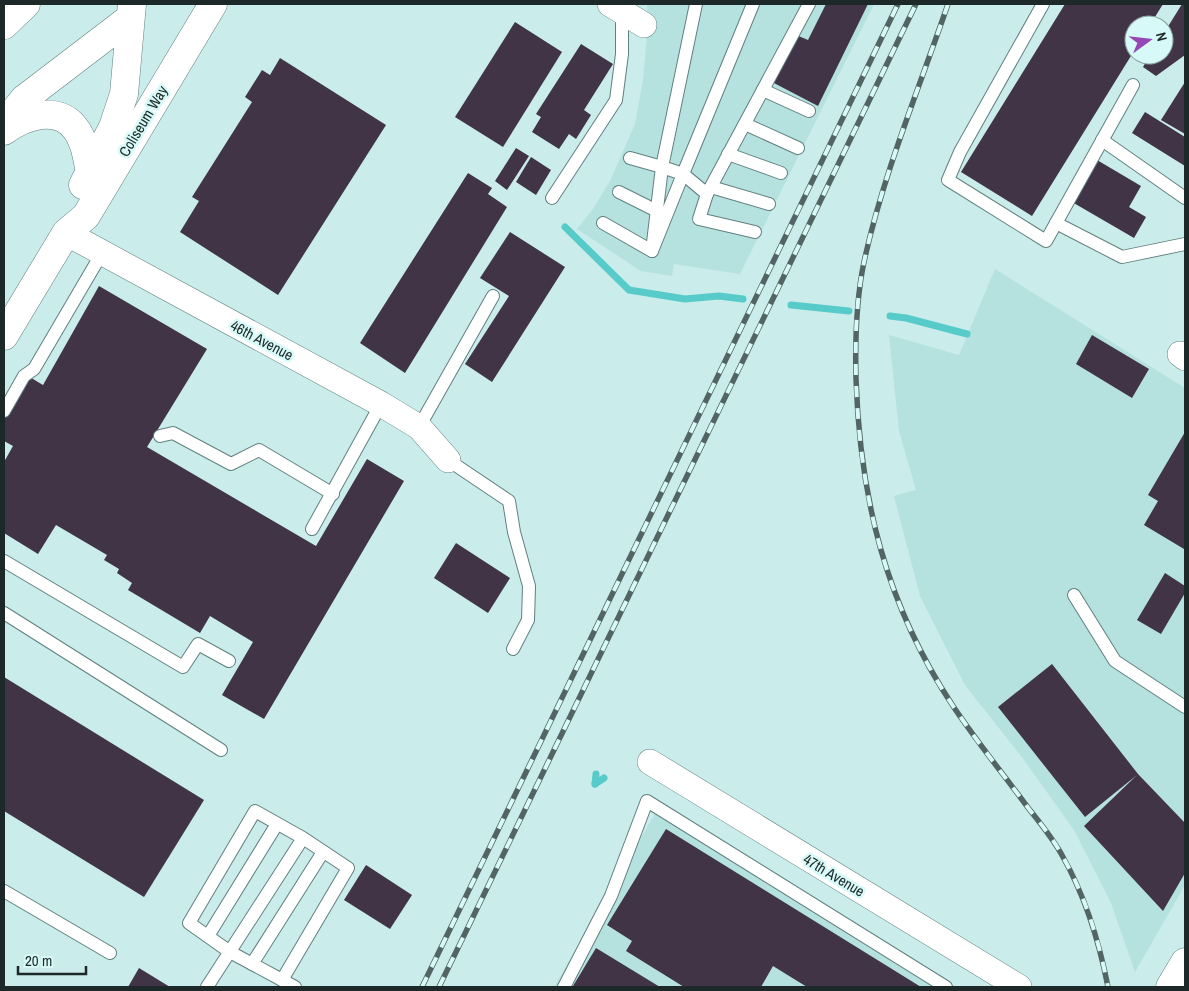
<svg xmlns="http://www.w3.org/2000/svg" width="1189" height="991" font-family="'Archivo Narrow',sans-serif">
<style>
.built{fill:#b5e1df}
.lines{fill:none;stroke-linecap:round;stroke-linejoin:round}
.stream{stroke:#56cbc9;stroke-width:7}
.building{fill:#403446}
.lane-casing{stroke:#61807f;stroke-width:14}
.street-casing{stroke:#61807f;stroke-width:26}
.secondary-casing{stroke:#61807f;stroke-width:29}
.highway-casing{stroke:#61807f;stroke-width:29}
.lane{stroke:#fff;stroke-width:12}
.street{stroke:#fff;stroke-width:25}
.secondary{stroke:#fff;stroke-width:28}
.highway{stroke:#fff;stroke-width:28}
.rail-casing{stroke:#526564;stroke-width:5.5}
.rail{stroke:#d7f9f7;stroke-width:4;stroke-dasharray:11;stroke-linecap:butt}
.labels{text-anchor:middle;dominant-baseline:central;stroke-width:5;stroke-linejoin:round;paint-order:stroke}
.street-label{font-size:15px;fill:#1c2928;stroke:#d7f9f7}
</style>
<rect width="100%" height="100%" fill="#caecea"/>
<!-- built -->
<g class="built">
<polygon points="647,4 874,4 740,274 674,264 672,276 641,271 577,229 593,209 610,181 635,124 643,80 648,25"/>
<polygon points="995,269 1185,388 1185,885 1135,972 1111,903 1074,830 1024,760 965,685 920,596 894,496 916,490 899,431 889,335 959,355"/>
<polygon points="660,805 955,987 554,987"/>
</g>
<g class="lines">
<!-- stream -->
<g class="stream">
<polyline points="565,227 629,290 685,299 719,296 743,299"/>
<polyline points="791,305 849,311"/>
<polyline points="890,316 906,318 967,334"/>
<polyline points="595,784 604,778"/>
<polyline points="595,784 596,774"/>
</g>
</g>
<!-- building -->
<g class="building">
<polygon points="826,4 868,4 818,106 772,82 796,35 808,40"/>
<polygon points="1065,4 1163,4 1150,25 1134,25 1134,51 1032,216 961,172"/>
<polygon points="1182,4 1185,4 1185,55 1156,76 1143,67 1150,55 1164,55 1164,33"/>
<polygon points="515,22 562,52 503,147 455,117"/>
<polygon points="581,44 613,64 584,110 591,115 576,139 569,134 559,149 532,132 541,117 536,114"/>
<polygon points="280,58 386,125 278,295 180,232 199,201 192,197 252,102 245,97 262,70 270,75"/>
<polygon points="1185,82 1185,134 1161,120"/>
<polygon points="1145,112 1185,137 1185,166 1132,133"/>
<polygon points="516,148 529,156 507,190 495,181"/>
<polygon points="531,157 551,170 536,195 516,182"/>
<polygon points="1097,160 1141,186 1129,207 1146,217 1134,238 1072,202"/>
<polygon points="468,173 492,188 488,194 507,207 405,373 360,343"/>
<polygon points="510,232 565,267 492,382 465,364 509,296 480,278"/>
<polygon points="99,286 207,349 147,447 316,546 367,459 404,481 264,719 222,695 253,642 210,616 200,633 128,590 132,583 117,573 119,569 104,560 107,555 56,525 38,554 4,533 4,462 13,446 4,441 4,417 28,376 43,385"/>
<polygon points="1092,335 1149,369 1132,398 1076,364"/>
<polygon points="1185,432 1185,548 1184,549 1144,525 1158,501 1148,495"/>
<polygon points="456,543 510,578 488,613 434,578"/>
<polygon points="1165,573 1185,586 1185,593 1161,634 1137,620"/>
<polygon points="1052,664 1138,774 1185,823 1185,873 1163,911 1084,826 1137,775 1085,817 998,707"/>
<polygon points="4,677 204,800 144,897 4,811"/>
<polygon points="666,829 921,987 807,987 773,966 761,987 684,987 626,951 632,941 607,925"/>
<polygon points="366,865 412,895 390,929 344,900"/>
<polygon points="596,948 660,987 573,986"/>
<polygon points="139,968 170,987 128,987"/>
</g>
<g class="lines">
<!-- lane casing -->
<g class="lane-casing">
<g id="lane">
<polyline points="696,4 662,167 683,174 753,4"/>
<polyline points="1043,4 960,152 948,180 1046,241 1133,85"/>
<polyline points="763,90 809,111"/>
<polyline points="745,124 798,148"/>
<polyline points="1102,140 1185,198"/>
<polyline points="728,154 781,173"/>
<polyline points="630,158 662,167 652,251 683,174 707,194 809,4"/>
<polyline points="711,187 769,204"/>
<polyline points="619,192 657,211"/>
<polyline points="707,194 699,219 755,232"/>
<polyline points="552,198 616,100 622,54 622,12"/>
<polyline points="603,223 652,251"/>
<polyline points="1056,223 1122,257 1185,244"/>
<polyline points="4,411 24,376 34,369 102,253"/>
<polyline points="419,427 493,296"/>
<polyline points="160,436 173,433 231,464 259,450 333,494"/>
<polyline points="448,460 509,501 514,532 529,586 528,620 513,649"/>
<polyline points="312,529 381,404"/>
<polyline points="4,561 183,667 198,644 229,661"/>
<polyline points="1074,595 1115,661 1185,707"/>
<polyline points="4,613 221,750"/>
<polyline points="4,891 110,953"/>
<polyline points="208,936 277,824"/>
<polyline points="252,964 323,852"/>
<polyline points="282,980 295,987"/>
<polyline points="207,987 303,838 255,811 189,923 230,952 282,980 348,868 303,838"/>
<polyline points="564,987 611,896 647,801 946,987"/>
</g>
</g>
<!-- street casing -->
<g class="street-casing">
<g id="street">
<polyline points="610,4 644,25"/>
<polyline points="66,233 381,404 419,427 448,460"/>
<polyline points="1180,354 1185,358"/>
<polyline points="650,762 1019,987"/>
</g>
</g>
<!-- secondary casing -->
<g class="secondary-casing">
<g id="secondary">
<polyline points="83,185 113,127 124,94 132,4"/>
<polyline points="4,336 66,233 86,216 213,4"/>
<polyline points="1170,987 1185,962"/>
</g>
</g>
<!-- highway casing -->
<g class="highway-casing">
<g id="highway">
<polyline points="4,25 26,4"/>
<polyline points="4,124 24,99 130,18"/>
<path d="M4,131c19,-14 53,-27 71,-3 10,13 12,29 15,45"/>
</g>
</g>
<!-- lane -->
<use href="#lane" class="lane"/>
<!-- street -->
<use href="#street" class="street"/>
<!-- secondary -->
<use href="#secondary" class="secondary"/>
<!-- highway -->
<use href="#highway" class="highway"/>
<!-- rail casing -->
<g class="rail-casing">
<g id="rail">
<path d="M948,4c-29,85 -65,170 -84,258 -8,38 -9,78 -8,117 4,120 30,226 97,327 24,36 51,69 76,103 12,15 25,31 34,48 23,41 36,84 45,130"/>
<polyline points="422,987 898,4"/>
<polyline points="439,987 916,4"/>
</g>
</g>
<!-- rail -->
<use href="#rail" class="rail"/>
</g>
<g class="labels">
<!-- street labels -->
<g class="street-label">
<text transform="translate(143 121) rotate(-59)">Coliseum Way</text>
<text transform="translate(262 340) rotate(28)">46th Avenue</text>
<text transform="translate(834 875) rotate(31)">47th Avenue</text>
</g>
</g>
<!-- border -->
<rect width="1189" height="991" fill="none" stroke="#1c2928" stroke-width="10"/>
<!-- north arrow -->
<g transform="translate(1149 40) rotate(75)"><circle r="24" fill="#d7f9f7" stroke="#8ca6a4"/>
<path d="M0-4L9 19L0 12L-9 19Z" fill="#9647b7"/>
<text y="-8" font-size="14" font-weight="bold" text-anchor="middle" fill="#1c2928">N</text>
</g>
<!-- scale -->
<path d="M18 966v8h68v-8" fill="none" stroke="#1c2928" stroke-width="2.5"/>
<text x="25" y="966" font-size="15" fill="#1c2928" stroke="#d7f9f7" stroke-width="4" paint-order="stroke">20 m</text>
</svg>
